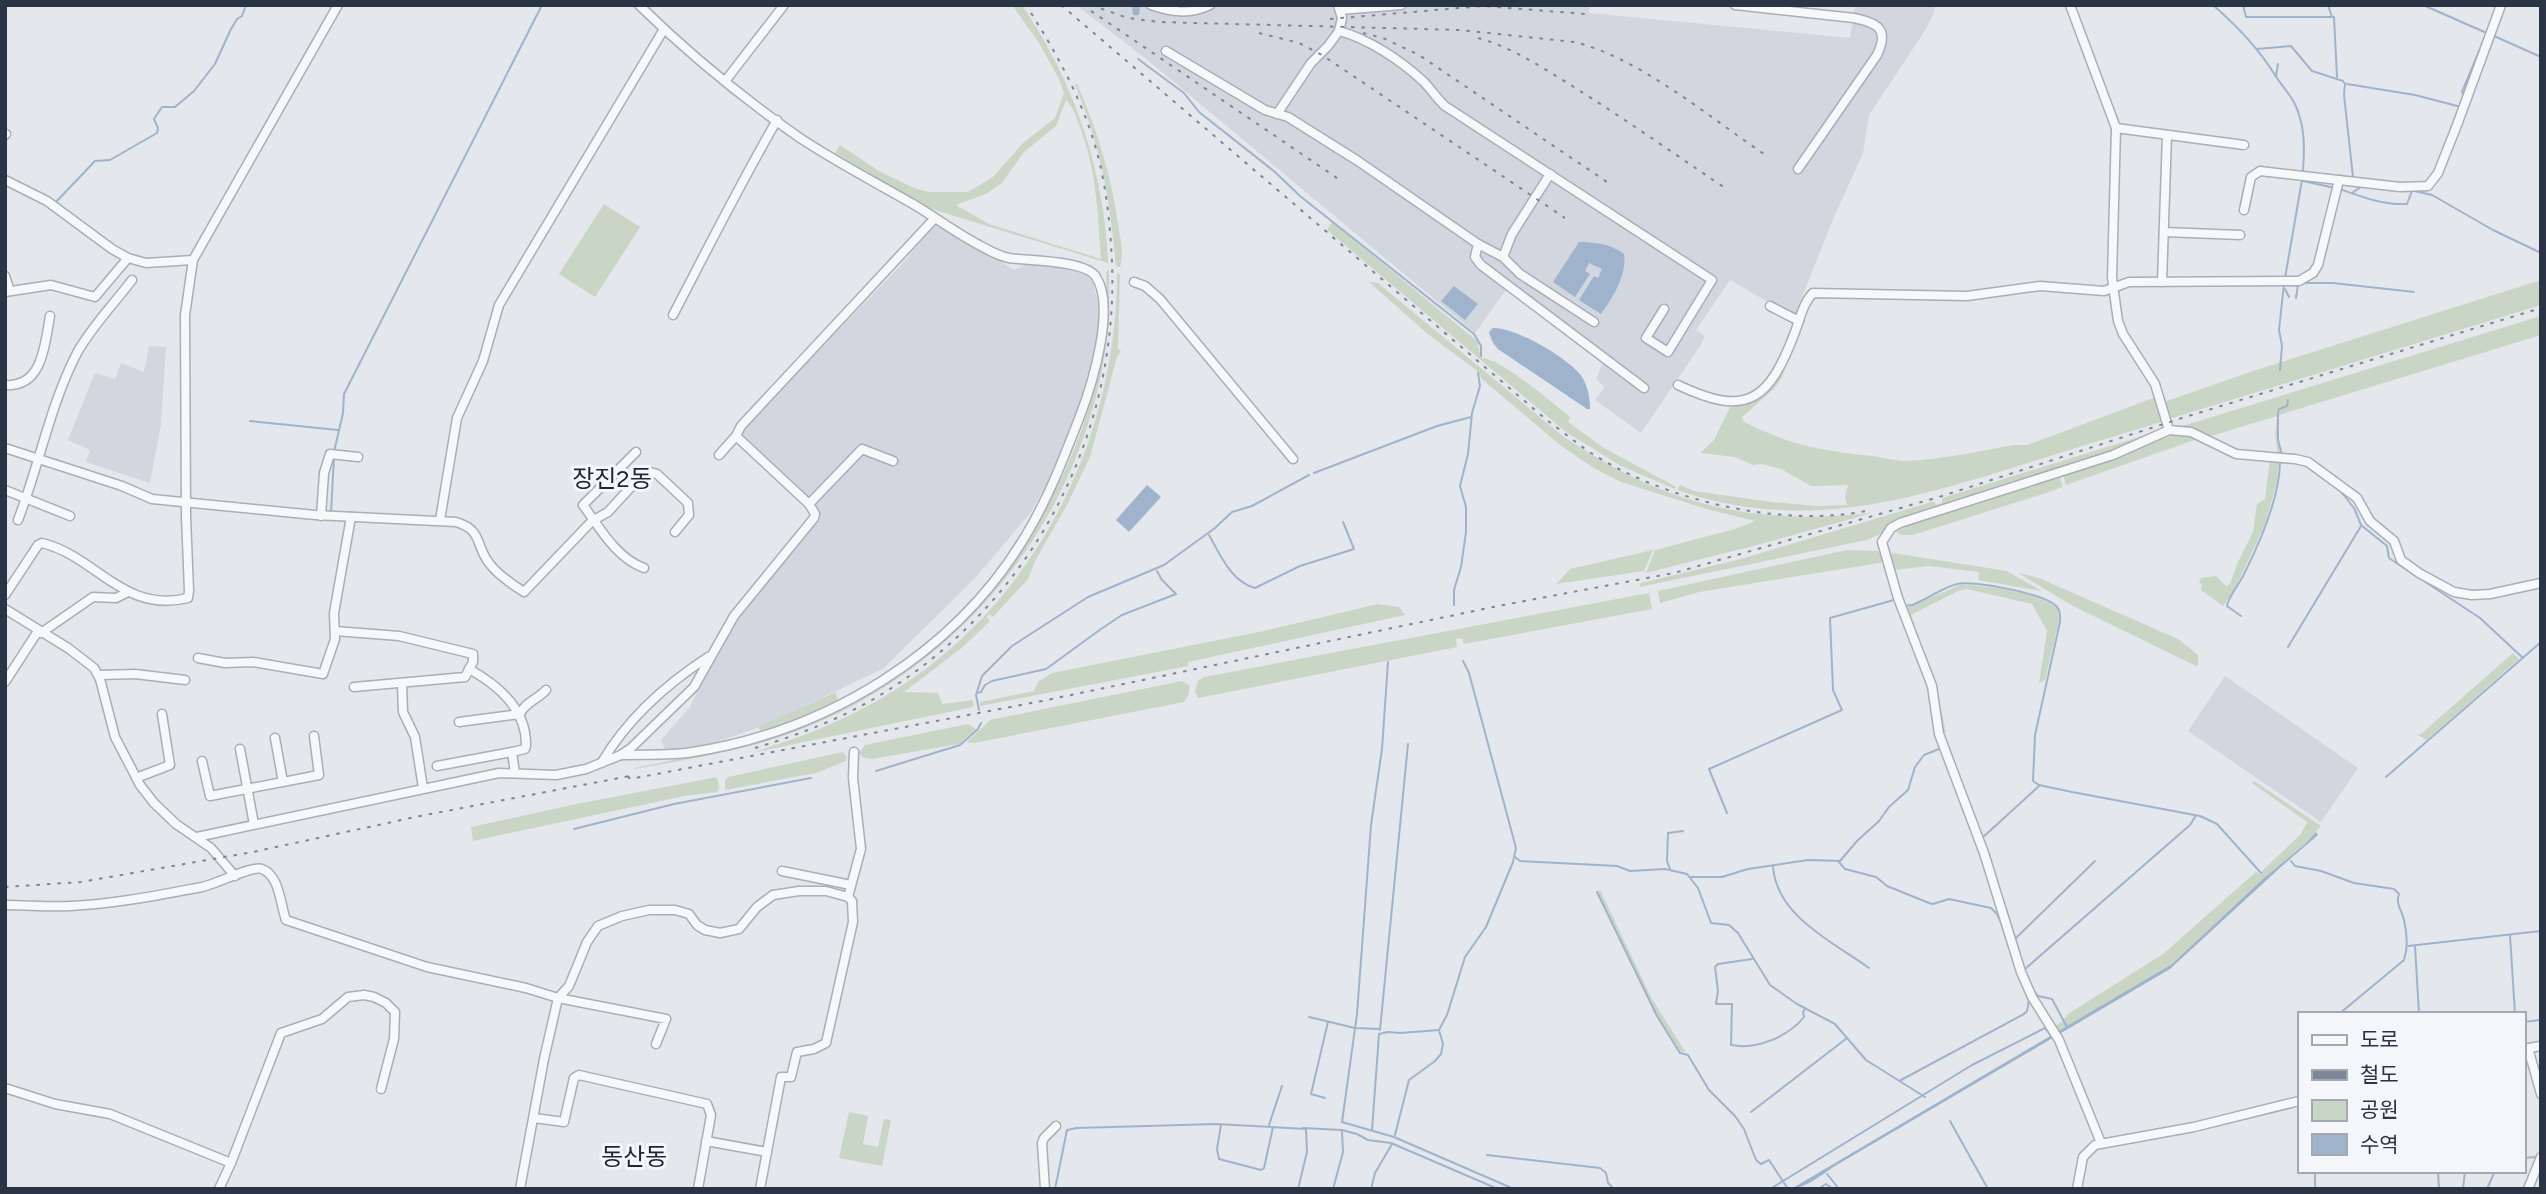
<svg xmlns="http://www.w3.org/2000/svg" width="2546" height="1194" font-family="Figtree,'Noto Sans KR',sans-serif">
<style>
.built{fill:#d2d6de}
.green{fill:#c9d6c5;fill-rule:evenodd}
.water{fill:#9fb4cc}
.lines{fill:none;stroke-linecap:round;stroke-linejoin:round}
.stream{stroke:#9fb4cc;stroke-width:2}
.canal{stroke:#9fb4cc;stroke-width:7}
.minor-casing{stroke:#a9aeb7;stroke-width:11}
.minor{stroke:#f7f8fa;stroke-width:8}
.rail{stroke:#7d8696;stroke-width:2;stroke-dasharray:3.5 7;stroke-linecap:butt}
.labels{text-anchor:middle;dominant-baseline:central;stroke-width:6;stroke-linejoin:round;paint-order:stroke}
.quarter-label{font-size:24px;fill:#1d2536;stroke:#f4f6f9}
</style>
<rect width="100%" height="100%" fill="#e4e7ec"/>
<!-- built -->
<g class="built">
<polygon points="1076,5 1590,5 1589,13 1850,38 1855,5 1933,5 1935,10 1926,29 1869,115 1863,153 1831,224 1794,317 1730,280 1696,330 1705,336 1700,346 1641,433 1595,400 1605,387 1596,379 1603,361 1506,290 1475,333 1145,58"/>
<polygon points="939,223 1014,270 1029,263 1042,264 1087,273 1093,284 1098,302 1098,330 1092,372 1052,473 1032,511 976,577 884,668 763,726 699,748 666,751 661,740 690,707 711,661 742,610 818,519 819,510 742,440 743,429 902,264 935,224"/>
<polygon points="149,346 166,347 161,424 150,483 86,462 90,450 68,440 95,373 115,379 121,363 144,372"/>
<polygon points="2225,676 2358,768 2321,822 2188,731"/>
</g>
<!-- green -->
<g class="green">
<path d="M1012,5h10c42,62 70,131 81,205 2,17 5,36 5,53l-186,-57 -87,-53 5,-8 39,26 35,17 14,4h40l25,-15 30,-34 32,-25 9,-25 -5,-14 -20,-36zM1066,100c7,6 9,15 13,24 17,44 19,88 22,135l-112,-35 -33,-19 30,-11 16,-11 22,-31 32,-26z"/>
<path d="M1077,84c21,47 35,95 42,146 2,12 5,25 1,37l-4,-1c-6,-67 -15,-119 -41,-181z"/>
<polygon points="604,204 640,227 595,297 559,274"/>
<path d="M1332,222l145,119 4,17c20,0 71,45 89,59l-2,5 36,26 72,39 -1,2 -54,-23 -55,-34 -239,-202z"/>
<path d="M1109,270c0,22 1,46 -2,68 -22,178 -145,332 -313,394 -51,19 -105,27 -159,37l-1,-1c63,-13 127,-22 185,-49 106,-49 176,-115 231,-218 39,-73 59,-147 56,-229z"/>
<path d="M1117,272l3,3 -2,74 3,2 -4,6 -27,100 -22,46 -33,58 -7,18 -35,38 -4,-3 -2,3 3,4 -27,26 -59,45 34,1 4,11 31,-4v7l-222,46c42,-13 83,-28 122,-50 155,-86 244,-256 244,-431z"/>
<polygon points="2541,280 2541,305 2169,419 2164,402 2253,371"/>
<path d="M1369,282l9,1 186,154c101,68 188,89 308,76l-111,31 -115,29 9,-23 80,-21 20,-8 -45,-11 -89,-28 -29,-15 -32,-22 -77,-65 -7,-10 -47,-35z"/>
<path d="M1807,306l-25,71 -8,12 -32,28 2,5c46,23 78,29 128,34 11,1 22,5 32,5 36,-1 75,-10 111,-16h12l129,-48 9,24c-51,15 -102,31 -153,47 -116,36 -216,63 -335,22l3,-5 14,6 77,11 47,4 29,-1 -2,-8 3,-12 -37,1 -30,-17 -19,-5 -9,1 -18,-8 -35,-4 14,-13 16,-33 8,-1 28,-16z"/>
<polygon points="2541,316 2541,335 2279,415 2277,435 2281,456 2278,456 2275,434 2277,416 2211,436 2176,428"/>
<polygon points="2165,429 2135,444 1886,531 1867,540 1639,587 1641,583 1741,559 1928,503 1934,501 1936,505 1942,503 1942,498"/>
<polygon points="2183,434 2200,438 2066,485 2063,474 2171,436"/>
<polygon points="2270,459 2279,460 2277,482 2265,524 2234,591 2223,606 2201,590 2202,584 2199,583 2201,578 2216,576 2226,586 2230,584 2238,562 2253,532 2257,504 2265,499"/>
<polygon points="2059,475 2063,487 2046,493 1913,535 1901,535 1896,532 1919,520"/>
<polygon points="1653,550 1644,571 1556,584 1570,569"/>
<polygon points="1847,550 1878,551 1886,562 1699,592 1660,603 1658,591"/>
<polygon points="1893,553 2007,571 2042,591 1978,580 1979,572 1929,566 1893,570 1889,559"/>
<polygon points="2018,573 2039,578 2178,639 2198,655 2198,665 2196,666 2073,606"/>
<path d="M1960,585c24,0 81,7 98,24l1,12 -14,59 -6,3 8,-52 -15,-27 -65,-15 -9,2 -47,24 27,79 8,39 -4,-1 -38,-123z"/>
<polygon points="1649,593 1652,609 1464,644 1462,638 1456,639 1457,647 1198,698 1195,691 1198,681 1204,677"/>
<polygon points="1378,604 1399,607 1405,615 1188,662 1188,666 980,706 980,702 1034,691 1038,682 1052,673 1264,631"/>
<polygon points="2513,653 2519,659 2431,736 2426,740 2417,734 2421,734"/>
<polygon points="1182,681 1190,686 1188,696 1184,702 974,743 967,742 990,720"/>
<polygon points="836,692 838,702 796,721 762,733 758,727"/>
<polygon points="968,724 976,729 959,744 872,759 862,757 859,753 865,745"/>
<polygon points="843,752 847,757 846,761 816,773 725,790 725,780 728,777"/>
<polygon points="717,777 719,788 717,792 684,796 473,841 471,827 577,804"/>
<polygon points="2254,781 2321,826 2304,845 2265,877 2172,964 2058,1032 2054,1027 2063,1021 2068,1014 2163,954 2256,872 2261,875 2262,871 2301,834 2307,822 2252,783"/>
<polygon points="1600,890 1651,997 1686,1053 1680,1051 1657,1016 1599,895 1598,891"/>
<polygon points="849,1112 868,1116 863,1144 878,1147 884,1119 891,1120 882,1166 839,1158"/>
</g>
<!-- water -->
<g class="water">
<path d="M1579,242c16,0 32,2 45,12 3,22 -11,43 -23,60l-22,-14 15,-24 4,2 4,-9 -13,-6 -4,8 5,3 -15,23 -22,-15z"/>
<polygon points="1454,286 1478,304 1465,320 1441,301"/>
<path d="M1493,328c22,-1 76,30 89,49 6,9 8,22 8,32h-3l-89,-60c-5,-5 -7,-10 -9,-17z"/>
<polygon points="1147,485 1161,497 1129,532 1116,520"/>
<path d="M2316,832l2,3 -36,31 -112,103 -335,197c-12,8 -29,22 -44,23l381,-225 93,-87 39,-32z"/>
</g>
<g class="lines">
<!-- stream -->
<g class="stream">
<path d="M2213,5c24,21 46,44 62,70 12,19 20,22 26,47 4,16 3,33 2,49"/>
<polyline points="2237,5 2239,5"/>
<polyline points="2243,5 2246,17 2332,17"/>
<polyline points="2328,5 2332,17 2334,17 2337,77"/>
<polyline points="2423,5 2489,34"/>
<polyline points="2494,36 2541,57"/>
<polyline points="2257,49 2291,46 2312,71 2343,81 2345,84 2344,95 2353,177"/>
<polyline points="1138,59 1184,93 1199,112 1275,172 1300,196 1474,334 1481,346 1481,356"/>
<polyline points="2276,76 2278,64"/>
<polyline points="2347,84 2415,95 2461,107"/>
<polyline points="2464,96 2462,92 2485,37"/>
<polyline points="2303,181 2335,188"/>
<path d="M2340,189c22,8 43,16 67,15l5,-13"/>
<polyline points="2410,190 2432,195 2493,230 2541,253"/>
<polyline points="2352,193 2362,186"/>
<polyline points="54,204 95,161 110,160 157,133 158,128 154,119 162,107 175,107 194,91 215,64 230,31 237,19 242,16 246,5"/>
<polyline points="2285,278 2302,180"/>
<polyline points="2303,283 2333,283 2414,292"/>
<polyline points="2285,289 2289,297"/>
<polyline points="2296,298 2298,285"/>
<polyline points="2280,370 2282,346 2279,330 2284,284"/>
<polyline points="250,421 338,430"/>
<polyline points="334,452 343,413 344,394 542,5"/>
<polyline points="2282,455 2278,440 2278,412 2279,409 2287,406 2288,400"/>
<polyline points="1314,473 1437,426 1471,417"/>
<polyline points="2338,488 2354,508 2361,525 2387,546 2389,558 2480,618 2523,658"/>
<polyline points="331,512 334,458"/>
<path d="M1209,535c11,19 22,47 46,53l45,-22 54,-17 -11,-27"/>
<polyline points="1454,605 1454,590 1461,567 1466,532 1466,507 1460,486 1468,454 1472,413 1480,386 1478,373"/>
<path d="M1904,606l8,-1c15,-6 30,-17 45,-21 16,-4 90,10 100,23 4,4 3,10 3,15l-25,113 -2,46 6,4 33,7 128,24 17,8 44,49"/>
<path d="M2241,616l-14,-10c1,-9 14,-24 18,-34 16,-32 35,-75 35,-111"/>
<polyline points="2288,647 2361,526"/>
<polyline points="1388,662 1382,749 1371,825 1357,1014 1342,1122 1394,1137 1514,1189"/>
<polyline points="977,693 981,692 985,685 992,681 1046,669 1101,629 1122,615 1176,594 1162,580 1157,571"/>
<polyline points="979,710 976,695 982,676 1012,646 1088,597 1164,565 1215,528 1232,512 1252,506 1309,475"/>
<polyline points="876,771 960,745 978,729 981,723"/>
<polyline points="2386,777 2541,642"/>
<polyline points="1727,813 1709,769 1842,710 1833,690 1830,618 1894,600"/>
<polyline points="574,829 674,804 811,778"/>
<polyline points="1981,839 2039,786"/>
<polyline points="1515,857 1520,861 1617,866 1630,871 1665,869 1687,874 1698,888 1711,923 1729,925 1738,933 1770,985 1797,1004 1835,1024 1866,1060 1925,1097"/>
<polyline points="1838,861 1845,869 1876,877 1887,886 1929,903 1933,904 1949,899 1991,908 1997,914 2004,929"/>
<path d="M2291,861l4,5 26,5 33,12 40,6 5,5c-4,10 3,16 5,26 3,13 4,28 0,40l-65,54"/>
<path d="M1773,866c3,50 60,76 96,102"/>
<polyline points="1670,869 1667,861 1668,833 1683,831"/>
<polyline points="1691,877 1722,877 1748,869 1808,860 1840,861 1857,841 1879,821 1889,807 1908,790 1915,767 1924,755 1939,749"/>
<polyline points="1597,892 1657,1016 1680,1053 1688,1055 1709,1090 1735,1116 1744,1129 1756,1160 1761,1164 1769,1160 1788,1189"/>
<polyline points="2014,934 2020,955"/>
<polyline points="2510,935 2515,1014"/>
<polyline points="2016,938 2095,861"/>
<polyline points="2408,946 2541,931"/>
<polyline points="2415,946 2419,1014"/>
<path d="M1752,959l-34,5 -3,3 3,24 -2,13h16l-1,41c25,5 57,-8 73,-28l-1,-5 2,-3"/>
<polyline points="2025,969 2190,825 2195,817"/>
<polyline points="2033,990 2038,996 2052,999 2067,1027"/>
<polyline points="1309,1017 1355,1028 1379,1029"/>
<polyline points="2523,1022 2541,1020"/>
<polyline points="1380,1030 1408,744"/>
<polyline points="1901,1080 2024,1014 2027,1011 2029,1000"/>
<polyline points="1325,1098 1311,1094 1328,1022"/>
<polyline points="1751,1112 1847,1038"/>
<polyline points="1950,1121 1988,1189"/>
<polyline points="1221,1125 1217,1149 1219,1159 1261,1170 1264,1168 1273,1127"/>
<polyline points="1269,1125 1282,1086"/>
<polyline points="1303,1128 1342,1130 1357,1134 1368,1140 1391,1143 1498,1189"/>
<polyline points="1372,1130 1379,1034 1388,1032 1400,1033 1439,1030"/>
<polyline points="1395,1135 1409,1080 1435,1061 1441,1054 1443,1044 1439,1030 1447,1015 1465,957 1486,927 1513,862 1516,848 1469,673 1463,661"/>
<polyline points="1487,1155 1600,1168 1606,1173 1608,1183 1614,1189"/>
<polyline points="2523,1158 2536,1157"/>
<polyline points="2438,1171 2439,1189"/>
<polyline points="1827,1174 1839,1189"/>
<polyline points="1055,1189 1067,1130 1077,1128 1216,1124 1306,1129 1307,1152 1298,1189"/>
<polyline points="1333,1189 1343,1152 1342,1132"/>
<polyline points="1371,1189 1375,1173 1392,1144"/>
<polyline points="1770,1189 1972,1065 2045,1028 2051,1036"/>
<polyline points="1818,1189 1826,1184 1833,1189"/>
<polyline points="2315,1189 2315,1171"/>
<polyline points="2463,1189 2465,1171"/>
<polyline points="2487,1189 2495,1171"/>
</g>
<!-- canal -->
<polyline class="canal" points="1136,5 1136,12"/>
<!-- minor casing -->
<g class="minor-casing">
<g id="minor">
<path d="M1151,5c20,7 39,10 59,0"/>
<path d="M1735,5l119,13c25,5 35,12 23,37l-79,114"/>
<polyline points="2070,5 2116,128"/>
<polyline points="1340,10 1401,5"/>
<path d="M1339,31c30,8 61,29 84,50 8,8 14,18 22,25l267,174 -44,72 -22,-14 18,-29"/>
<polyline points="1166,51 1265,110 1288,117 1358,161 1478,244 1503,257 1520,274 1594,322"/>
<polyline points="726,80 784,5"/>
<polyline points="1277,114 1311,63 1328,46 1339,31 1342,18 1338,5"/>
<polyline points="5,135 6,134"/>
<polyline points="2244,145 2116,128 2112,278 2118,321 2123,334 2155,384 2169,430 2191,432 2236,454 2295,459 2308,462 2357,498 2370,521 2394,541 2401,560 2419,573 2454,592 2472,595 2490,594 2541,583"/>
<polyline points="5,180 47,201 112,249 128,258 146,263 193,260 338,5"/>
<polyline points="2244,210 2251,177 2260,171 2400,187 2428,186 2438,173 2457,125 2501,5"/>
<polyline points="2164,232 2240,235"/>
<polyline points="1478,244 1475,257 1481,265 1644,388"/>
<polyline points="1503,257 1512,234 1550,174"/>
<polyline points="5,276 10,291"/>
<polyline points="1134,282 1145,286 1160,299 1293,459"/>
<polyline points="2162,282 2167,135"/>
<polyline points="5,292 51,285 95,297 128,258"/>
<polyline points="1770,306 1799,321"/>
<path d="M673,315c34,-65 67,-131 104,-195"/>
<path d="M5,385c38,3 40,-42 45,-69"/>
<path d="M1678,385c69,33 91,16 117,-53 5,-13 8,-29 18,-39l154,3 73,-10 64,5 25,-9 170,-1 14,-8 5,-8 21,-85"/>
<path d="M5,448l117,38 30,13 163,16 141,7c27,8 19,23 33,41 8,11 24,22 35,29l68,-71 16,-9 33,-36 9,-4 7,2 31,29 1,12 -14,17"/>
<path d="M636,452l-53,53c17,23 33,53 61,63"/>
<polyline points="719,455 736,436 741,426 935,218"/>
<polyline points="5,490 70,516"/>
<polyline points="809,504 862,449 893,461"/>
<polyline points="321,516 324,473 330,454 358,457"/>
<path d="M18,520c21,-54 32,-115 59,-167 15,-27 37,-49 55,-73"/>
<polyline points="440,520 457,418 483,361 499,305 664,29"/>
<path d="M5,595l33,-50 4,-2c54,13 81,71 146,55l1,-7 -3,-75 -1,-201 8,-55"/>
<polyline points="5,609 68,648 94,668 100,679 115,737 140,785 154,803 176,824 211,848 235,876"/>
<polyline points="335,631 399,636 473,654 473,662 465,677 354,687"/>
<polyline points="41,633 93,597 116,598 128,592"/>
<polyline points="198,658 225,663 253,662 323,674 335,639 334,613 351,517"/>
<path d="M469,669c29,16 58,41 57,77l-1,3 -13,3 3,21"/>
<polyline points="99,675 135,674 185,680"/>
<polyline points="5,682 38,631"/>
<polyline points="402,684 403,712 415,737 423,788"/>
<path d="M459,722l61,-8c4,-11 18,-15 26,-24"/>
<polyline points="275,738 283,782"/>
<polyline points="240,749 254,824"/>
<path d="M621,755c23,-1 49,1 72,-3 134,-21 263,-99 333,-217 23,-38 38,-78 54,-119 12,-31 36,-109 16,-139 -10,-17 -68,-16 -87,-19 -11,-2 -21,-8 -30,-13 -23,-12 -44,-28 -66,-41 -38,-22 -77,-42 -113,-66 -56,-39 -112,-85 -161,-133"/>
<polyline points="202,761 210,796 319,775 314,736"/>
<path d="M602,762c26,-44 63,-77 106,-105"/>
<polyline points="437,766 512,752"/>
<polyline points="136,778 170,765 162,714"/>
<polyline points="197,837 499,773 556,775 586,769 621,755 631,748 694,687 734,616 814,518 815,514 809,504 736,436"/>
<polyline points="782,871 851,885"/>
<polyline points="848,897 861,849 853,778 854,752"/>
<path d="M5,905c22,0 43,2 65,1 44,-2 89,-11 132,-19 15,-3 50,-22 60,-18 18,7 18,35 24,51l141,47 99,21 32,10 108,21 -10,25"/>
<polyline points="2528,1048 2541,1094"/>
<polyline points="2523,1049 2541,1046"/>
<polyline points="5,1088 55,1104 110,1114 231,1163 281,1033 322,1019 348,997 364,995 374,997 386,1003 395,1012 394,1039 381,1089"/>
<polyline points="534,1118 564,1122 574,1078 579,1075 707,1104 711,1115 698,1189"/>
<polyline points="706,1141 767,1152"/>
<polyline points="2101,1143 2059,1040 2032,997 2021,972 1984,853 1939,734 1932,686 1898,598 1882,542 1891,528 1900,523 2113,455 2169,430"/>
<polyline points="219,1189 231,1163"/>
<polyline points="520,1189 544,1059 558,998 569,986 587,942 598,926 622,916 649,910 675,910 689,914 697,925 705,930 720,933 739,929 757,907 773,895 799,891 826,891 848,897 852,901 853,922 826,1043 814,1049 797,1052 791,1077 781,1077 760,1189"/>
<polyline points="1045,1189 1042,1143 1044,1138 1056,1126"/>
<polyline points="2077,1189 2083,1157 2095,1145 2194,1127 2299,1101"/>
<polyline points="2528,1189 2541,1157"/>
</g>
</g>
<!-- minor -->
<use href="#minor" class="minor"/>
<!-- rail -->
<g class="rail">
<path d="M1061,5l487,416c14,10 28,22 43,32 73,47 189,75 275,58"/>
<path d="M1091,5l37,13 31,4 301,8 114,12c64,15 135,75 190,112"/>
<polyline points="1091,11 1340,180"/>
<polyline points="1330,19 1483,6 1586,14"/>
<polyline points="1259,33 1299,43 1322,55 1565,218"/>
<polyline points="1363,33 1383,38 1419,55 1610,184"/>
<path d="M1478,38c33,9 62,28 91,46 53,33 104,69 156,104"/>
<path d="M755,748c40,-12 80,-27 117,-48 155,-90 247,-259 240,-438 -2,-40 -6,-81 -18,-120 -15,-49 -40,-93 -68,-137"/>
<polyline points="628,776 630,779 1042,701 1498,606 1674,573 1939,497 2182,418 2541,308"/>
<polyline points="5,887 81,882 253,852 420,816 635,775"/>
</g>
</g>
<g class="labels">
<!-- quarter labels -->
<g class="quarter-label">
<text x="612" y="478">장진2동</text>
<text x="634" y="1156">동산동</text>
</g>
</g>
<!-- border -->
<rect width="2546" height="1194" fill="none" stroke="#2b3445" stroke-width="14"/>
<!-- legend -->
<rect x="2298" y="1012" width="228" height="161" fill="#f4f6f9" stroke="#a4a8b1" stroke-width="2"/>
<rect x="2312" y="1035" width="35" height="10" fill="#f7f8fa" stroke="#a4a8b1" stroke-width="2"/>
<text x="2360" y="1047" font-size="21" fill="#2b3445">도로</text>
<rect x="2312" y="1070" width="35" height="10" fill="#7d8696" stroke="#a4a8b1" stroke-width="2"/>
<text x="2360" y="1082" font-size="21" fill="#2b3445">철도</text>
<rect x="2312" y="1100" width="35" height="21" fill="#c9d6c5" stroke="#a4a8b1" stroke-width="2"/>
<text x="2360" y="1117" font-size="21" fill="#2b3445">공원</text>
<rect x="2312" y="1134" width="35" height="21" fill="#9fb4cc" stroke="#a4a8b1" stroke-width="2"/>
<text x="2360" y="1152" font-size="21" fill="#2b3445">수역</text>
</svg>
